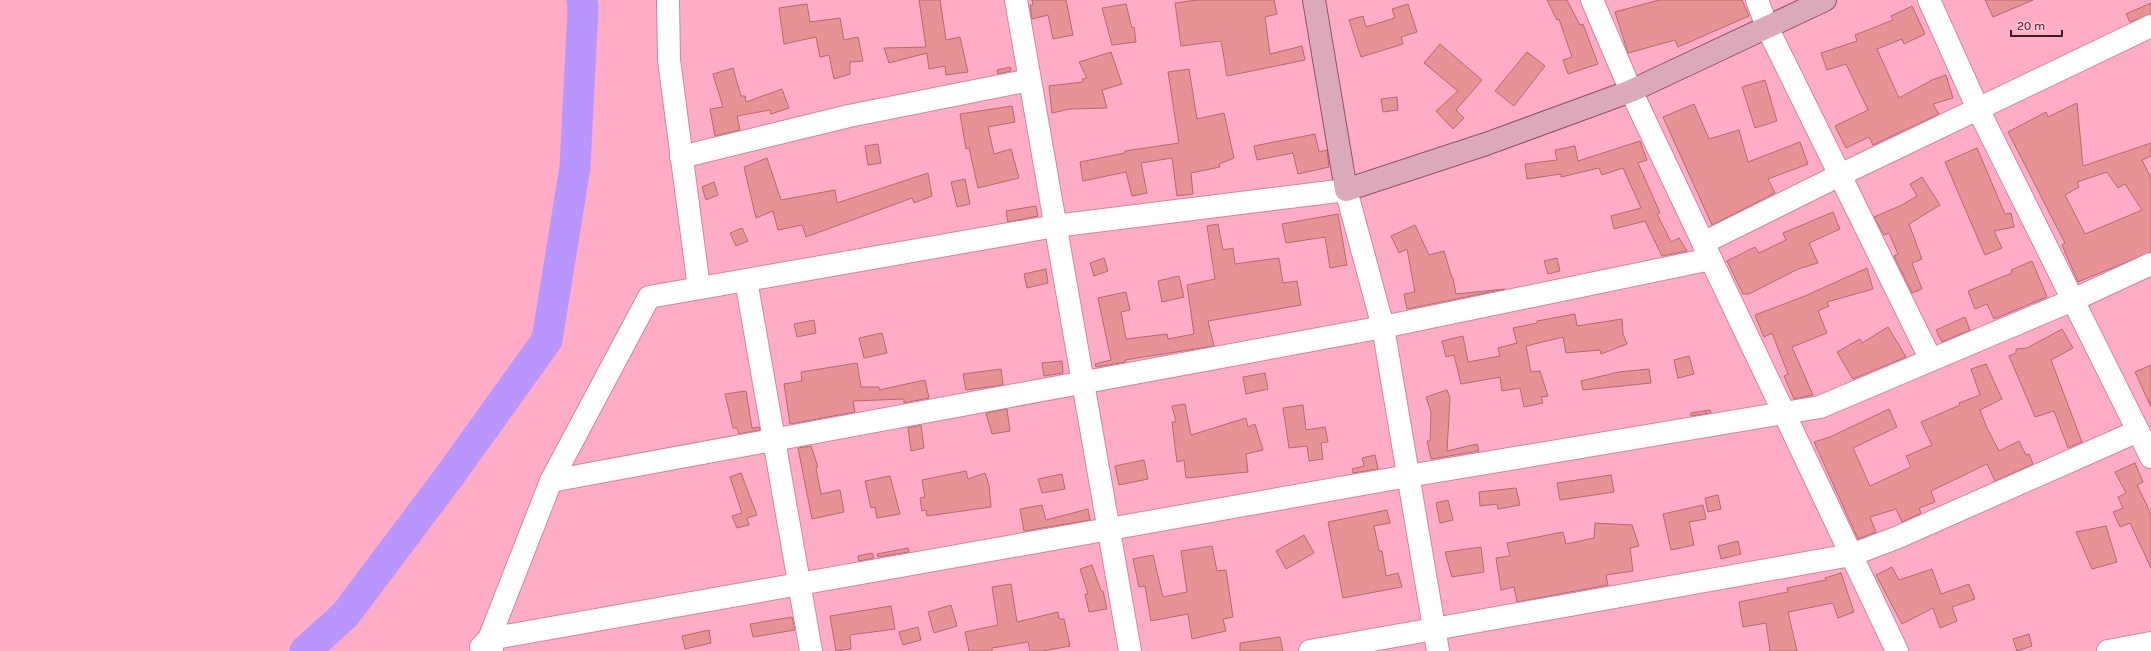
<svg xmlns="http://www.w3.org/2000/svg" width="2151" height="651" font-family="Karla,sans-serif">
<style>
.lines{fill:none;stroke-linecap:round;stroke-linejoin:round}
.river{stroke:#b896fe;stroke-width:31}
.building{fill:#e79395;stroke:#b8686b;fill-rule:evenodd}
.minor-casing{stroke:#d3839e;stroke-width:24}
.major-casing{stroke:#925369;stroke-width:24}
.minor{stroke:#fff;stroke-width:22}
.major{stroke:#daaabb;stroke-width:22}
</style>
<rect width="100%" height="100%" fill="#ffacc7"/>
<g class="lines">
<!-- river -->
<polyline class="river" points="305,651 345,615 451,474 547,340 575,167 583,8 582,0"/>
</g>
<!-- building -->
<g class="building">
<polygon points="919,0 940,0 946,40 960,37 968,72 946,75 945,66 929,69 927,53 889,63 884,48 926,47"/>
<polygon points="1032,0 1066,0 1073,35 1053,39 1048,15 1032,19 1030,5 1033,5"/>
<polygon points="1196,0 1274,0 1277,14 1265,17 1270,54 1302,46 1305,60 1227,76 1221,41 1181,46 1175,3"/>
<polygon points="1547,0 1567,0 1580,25 1583,24 1598,64 1568,74 1563,60 1572,57 1559,19 1557,20"/>
<polygon points="1659,0 1742,0 1749,16 1678,47 1675,40 1628,53 1615,12"/>
<polygon points="1985,0 2033,0 1993,17"/>
<polygon points="2151,3 2151,14 2130,22 2126,14"/>
<polygon points="807,4 810,22 840,18 844,40 858,37 863,61 850,62 850,74 834,79 829,55 820,57 816,37 784,44 779,8"/>
<polygon points="1126,4 1132,28 1134,27 1136,42 1112,45 1102,8"/>
<polygon points="1408,4 1417,32 1401,37 1403,44 1361,57 1349,20 1363,16 1366,27 1395,18 1392,9"/>
<polygon points="1912,6 1925,34 1904,44 1902,39 1877,49 1899,98 1932,80 1946,75 1953,98 1933,104 1939,114 1873,145 1869,137 1846,148 1835,126 1868,110 1846,64 1827,70 1821,53 1857,41 1855,35 1893,20 1891,16"/>
<polygon points="1440,44 1482,80 1456,110 1464,118 1453,129 1436,111 1458,91 1424,63"/>
<polygon points="1111,52 1122,84 1102,90 1107,108 1070,109 1052,113 1049,86 1083,82 1082,79 1087,78 1079,62"/>
<polygon points="1527,52 1545,66 1514,106 1495,91"/>
<polygon points="1010,67 1011,71 998,74 997,70"/>
<polygon points="733,68 741,96 745,96 746,102 782,89 789,108 771,114 770,110 737,116 740,130 715,136 710,109 723,107 713,74"/>
<polygon points="1189,69 1197,119 1224,113 1234,158 1219,164 1220,167 1191,173 1193,194 1177,196 1172,158 1141,163 1147,193 1132,196 1126,172 1083,181 1080,162 1125,153 1125,151 1179,143 1168,72"/>
<polygon points="1765,80 1777,121 1755,128 1742,87"/>
<polygon points="1397,97 1398,110 1383,112 1381,99"/>
<path d="M2077,103l6,63 68,-23v13l-9,4 9,18v74l-73,30 -16,-37 3,-2 -57,-111 38,-20 2,5zM2107,172l11,16 7,-4 17,26 -57,24 -20,-39 14,-8 -2,-5z"/>
<polygon points="1694,104 1709,139 1739,130 1748,162 1800,142 1808,164 1768,179 1775,193 1712,225 1663,117"/>
<polygon points="1012,106 1015,122 988,127 994,154 1011,149 1019,178 978,188 969,148 966,149 960,114"/>
<polygon points="1315,134 1319,152 1327,150 1329,167 1298,174 1293,153 1257,160 1254,146"/>
<polygon points="1640,141 1647,160 1638,163 1660,213 1657,214 1671,242 1679,238 1687,251 1662,256 1645,221 1614,229 1611,216 1641,208 1623,168 1602,175 1599,168 1561,177 1561,174 1527,179 1525,164 1557,160 1555,150 1575,146 1578,161"/>
<polygon points="878,144 881,163 868,165 865,146"/>
<polygon points="1977,148 2005,214 2011,213 2014,227 1994,231 2002,248 1985,255 1945,162"/>
<polygon points="767,158 781,200 835,190 837,203 928,173 932,196 914,203 912,198 806,237 802,225 778,230 773,211 756,218 744,167"/>
<polygon points="1922,177 1940,205 1909,224 1922,259 1912,263 1922,289 1912,293 1894,256 1898,254 1889,233 1884,235 1874,217 1902,205 1917,196 1910,184"/>
<polygon points="965,179 970,204 957,207 951,182"/>
<polygon points="714,182 718,195 706,200 702,187"/>
<polygon points="1036,206 1038,216 1008,222 1006,211"/>
<polygon points="1833,212 1840,229 1809,243 1818,263 1798,269 1749,294 1743,294 1727,261 1755,247 1759,253 1786,240 1783,233"/>
<polygon points="1338,214 1347,265 1330,268 1325,237 1286,243 1282,224"/>
<polygon points="1218,224 1223,250 1233,248 1235,264 1279,258 1283,283 1297,281 1301,305 1208,321 1214,346 1125,360 1126,362 1096,367 1095,364 1111,360 1098,298 1126,292 1130,310 1121,312 1126,339 1167,334 1168,339 1194,334 1187,285 1215,279 1207,226"/>
<polygon points="1415,225 1429,255 1444,251 1452,278 1453,278 1456,294 1505,289 1407,309 1404,294 1415,292 1407,249 1399,253 1391,236"/>
<polygon points="742,228 748,241 736,246 730,233"/>
<polygon points="1104,258 1108,271 1094,276 1090,263"/>
<polygon points="1557,258 1560,271 1548,274 1544,261"/>
<polygon points="2032,261 2047,297 1994,319 1987,304 1975,309 1968,291 2012,273 2011,270"/>
<polygon points="1867,268 1873,289 1827,302 1829,306 1818,311 1827,333 1792,347 1813,395 1794,399 1784,376 1788,374 1772,333 1764,337 1755,315 1805,296"/>
<polygon points="1046,269 1048,283 1027,288 1024,274"/>
<polygon points="1179,276 1184,297 1162,302 1158,281"/>
<polygon points="1575,314 1577,326 1622,319 1623,334 1627,344 1601,354 1600,350 1566,353 1563,337 1526,346 1531,372 1540,371 1548,396 1541,397 1543,403 1524,407 1520,388 1502,391 1500,377 1461,384 1454,355 1446,357 1442,341 1463,336 1468,362 1500,356 1498,348 1517,343 1513,328 1537,323 1537,321"/>
<polygon points="1965,317 1970,330 1942,342 1936,330"/>
<polygon points="814,320 816,333 797,337 794,324"/>
<polygon points="1888,327 1906,357 1853,379 1837,352 1860,339 1862,343"/>
<polygon points="2062,329 2073,348 2051,360 2082,442 2068,448 2054,411 2035,417 2009,356 2016,353 2016,349 2027,348"/>
<polygon points="882,333 887,353 864,358 859,338"/>
<polygon points="1689,356 1694,374 1678,378 1674,360"/>
<polygon points="1062,361 1063,373 1044,376 1042,363"/>
<polygon points="857,363 861,387 879,387 879,390 925,380 929,398 904,403 904,399 853,401 855,412 790,424 784,384 802,381 801,372"/>
<polygon points="1986,364 2002,399 1980,410 1987,428 1999,451 2019,441 2026,455 2029,454 2033,464 1995,481 1987,464 1931,491 1935,502 1919,508 1921,513 1902,522 1896,509 1870,517 1876,532 1858,539 1814,442 1830,437 1889,409 1897,427 1853,448 1870,486 1911,467 1906,456 1932,445 1921,422 1960,405 1959,403 1980,395 1971,369"/>
<polygon points="2151,365 2151,407 2135,372"/>
<polygon points="1001,369 1003,385 966,390 963,374"/>
<polygon points="1649,369 1651,383 1583,390 1581,381 1619,372"/>
<polygon points="1265,373 1268,389 1246,394 1243,377"/>
<polygon points="1447,390 1450,398 1447,451 1477,444 1479,451 1431,459 1427,441 1430,441 1431,412 1426,397"/>
<polygon points="746,391 752,428 759,427 760,430 739,434 737,428 733,428 725,394"/>
<polygon points="1185,404 1191,435 1246,418 1248,427 1255,424 1263,450 1246,454 1248,472 1186,478 1184,460 1177,462 1172,422 1176,422 1172,406"/>
<polygon points="1303,405 1306,430 1325,427 1328,442 1321,443 1323,459 1309,461 1307,446 1289,448 1283,408"/>
<polygon points="1007,409 1010,431 992,434 986,413"/>
<polygon points="1710,410 1711,413 1691,416 1691,413"/>
<polygon points="921,425 924,448 911,451 908,428"/>
<polygon points="811,446 818,467 816,468 821,494 840,490 844,512 812,519 798,448"/>
<polygon points="1375,455 1378,469 1353,473 1352,469 1364,466 1362,458"/>
<polygon points="1144,460 1148,479 1119,485 1115,466"/>
<polygon points="2135,463 2143,482 2137,485 2151,514 2151,568 2130,523 2120,527 2113,512 2123,508 2118,497 2126,493 2115,472"/>
<polygon points="966,471 968,479 985,473 989,485 991,507 927,516 926,510 922,511 920,498 925,497 922,480"/>
<polygon points="741,473 757,515 747,518 749,525 737,528 732,516 742,513 730,477"/>
<polygon points="1062,474 1065,489 1042,493 1038,479"/>
<polygon points="1611,475 1614,492 1560,500 1557,483"/>
<polygon points="890,476 900,514 877,518 875,507 871,508 865,481"/>
<polygon points="1516,488 1520,505 1498,509 1497,504 1480,506 1479,492"/>
<polygon points="1718,495 1721,509 1708,512 1705,498"/>
<polygon points="1448,500 1453,520 1440,523 1436,503"/>
<polygon points="1042,505 1046,520 1088,509 1090,520 1024,531 1020,509"/>
<polygon points="1703,505 1706,519 1689,522 1694,545 1671,550 1663,514"/>
<polygon points="1387,510 1390,523 1374,526 1379,551 1382,551 1386,576 1398,573 1402,587 1343,598 1328,522"/>
<polygon points="1595,523 1632,525 1639,546 1630,548 1633,571 1606,575 1608,585 1517,602 1514,587 1501,590 1496,558 1510,556 1507,543 1563,532 1566,544 1594,538"/>
<polygon points="2106,526 2117,562 2092,569 2076,532"/>
<polygon points="1304,535 1314,553 1286,569 1276,551"/>
<polygon points="1738,541 1741,554 1721,559 1718,546"/>
<polygon points="1212,546 1217,571 1226,570 1233,617 1223,619 1226,631 1192,639 1188,614 1151,621 1145,586 1139,587 1133,559 1153,555 1163,597 1187,592 1181,551"/>
<polygon points="1481,547 1484,572 1452,577 1445,552"/>
<polygon points="908,548 909,552 878,557 877,554"/>
<polygon points="872,553 874,558 859,561 858,556"/>
<polygon points="1092,565 1101,591 1103,591 1107,609 1089,612 1085,594 1088,594 1080,569"/>
<polygon points="1892,567 1899,580 1932,569 1941,594 1969,584 1975,599 1952,607 1957,621 1940,628 1933,608 1902,624 1876,575"/>
<polygon points="1841,573 1854,612 1838,618 1833,603 1788,612 1797,651 1770,651 1766,623 1743,627 1739,602 1788,592 1787,588 1826,580 1825,578"/>
<polygon points="1011,584 1017,622 1058,612 1059,619 1064,619 1070,646 1043,651 1030,651 1028,642 992,648 992,651 969,651 965,632 998,625 992,587"/>
<polygon points="951,605 957,626 934,633 928,612"/>
<polygon points="891,606 895,629 850,635 851,649 836,651 830,616"/>
<polygon points="792,617 795,630 753,637 750,624"/>
<polygon points="918,627 921,640 903,645 899,632"/>
<polygon points="709,630 711,643 685,649 682,636"/>
<polygon points="2029,634 2032,646 2017,651 2013,639"/>
<polygon points="1280,637 1283,651 1240,651 1240,643"/>
</g>
<g class="lines">
<!-- minor casing -->
<g class="minor-casing">
<g id="minor">
<polyline points="668,0 669,60 699,288"/>
<polyline points="1016,0 1130,651"/>
<polyline points="1592,0 1631,91 1897,651"/>
<polyline points="1757,0 1767,27 1931,360"/>
<polyline points="1929,0 1978,109 2151,457"/>
<polyline points="681,157 849,116 1030,80"/>
<polyline points="1703,243 1840,175 2151,26"/>
<polyline points="746,280 811,651"/>
<polyline points="551,481 1383,327 1711,259"/>
<polyline points="481,647 489,639 551,481 649,297 1055,226 1346,190 1383,327 1438,651"/>
<polyline points="492,651 489,639 1408,476 1820,407 2073,300 2151,264"/>
<polyline points="1310,651 1851,555 1896,538 2138,431"/>
<polyline points="2108,651 2151,643"/>
</g>
</g>
<!-- major casing -->
<g class="major-casing">
<polyline id="major" points="1314,0 1346,190 1486,144 1631,91 1825,0"/>
</g>
<!-- minor -->
<use href="#minor" class="minor"/>
<!-- major -->
<use href="#major" class="major"/>
</g>
<!-- scale -->
<path d="M2011 30v6h51v-6" fill="none" stroke="#391a25" stroke-width="2"/>
<text x="2017" y="30" font-size="12" fill="#391a25" stroke="#f7c4d4" stroke-width="3" paint-order="stroke">20 m</text>
</svg>
